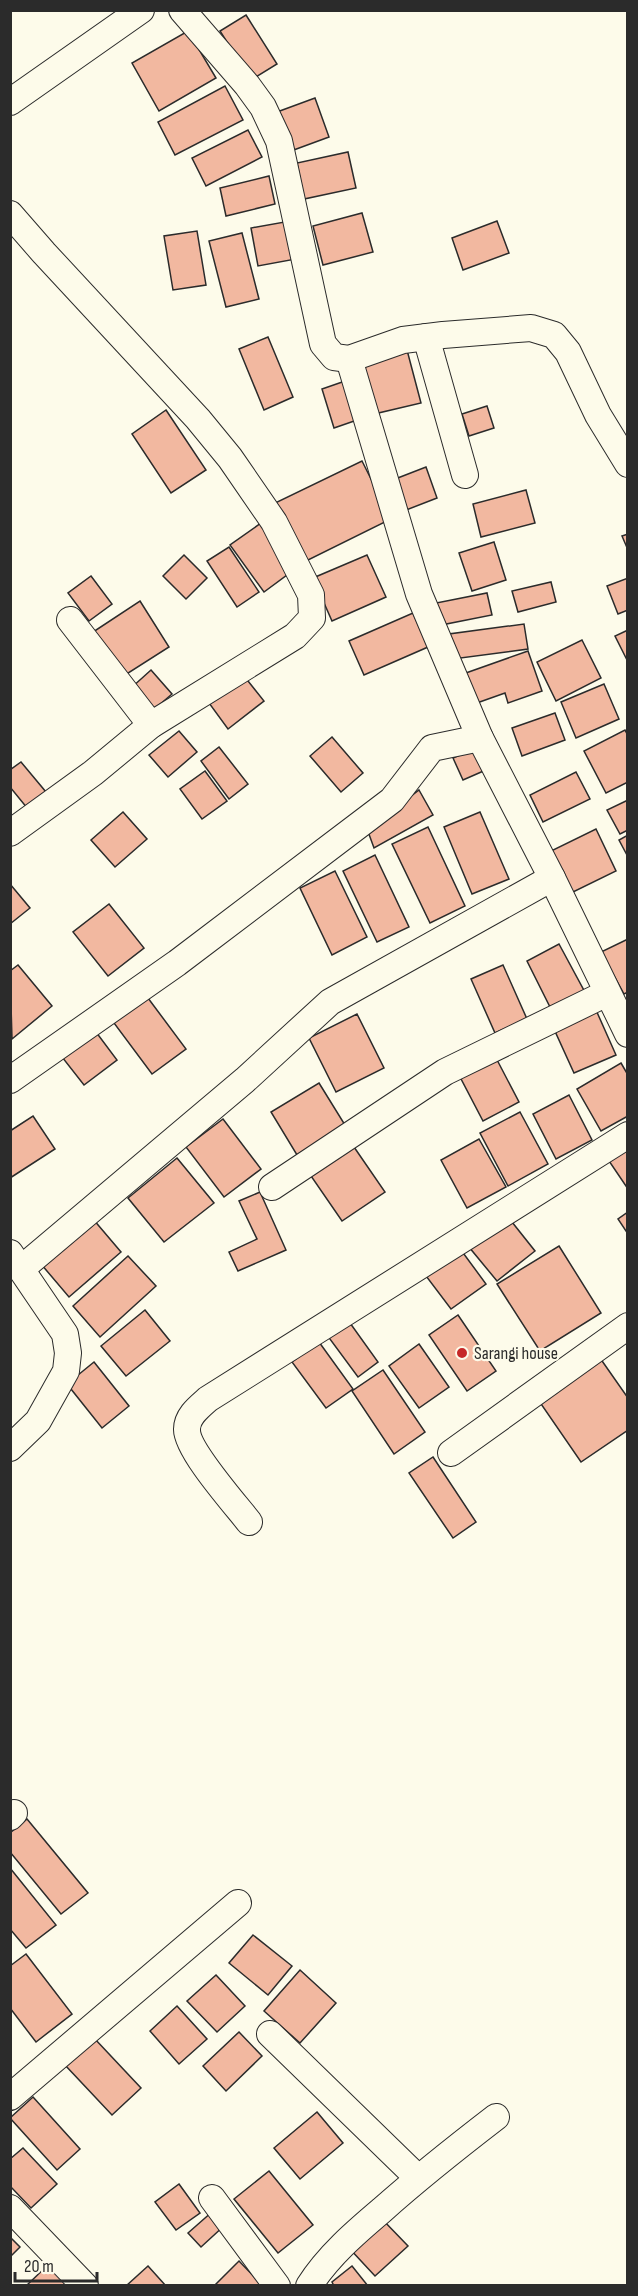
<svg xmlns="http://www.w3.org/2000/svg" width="638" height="2296" font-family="'Sofia Sans Condensed',sans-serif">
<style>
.building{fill:#f2b8a0;stroke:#2b2b2b;stroke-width:1.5}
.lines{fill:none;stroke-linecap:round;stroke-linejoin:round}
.street-casing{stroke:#2b2b2b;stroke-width:28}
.street{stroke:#fdfbea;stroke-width:26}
.poi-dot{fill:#c62828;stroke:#fdfbea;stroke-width:2}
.labels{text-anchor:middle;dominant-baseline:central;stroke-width:4.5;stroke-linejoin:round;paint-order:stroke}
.poi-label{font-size:18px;fill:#2b2b2b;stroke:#fdfbea;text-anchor:start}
</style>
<rect width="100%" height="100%" fill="#fdfbea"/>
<!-- building -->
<g class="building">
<polygon points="246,15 277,64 251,80 220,31"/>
<polygon points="188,31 216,78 159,111 132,63"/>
<polygon points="225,86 243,120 175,155 158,122"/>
<polygon points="315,98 329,137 291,151 277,112"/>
<polygon points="248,130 262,157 206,186 192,158"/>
<polygon points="348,152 356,188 304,199 297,163"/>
<polygon points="269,176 275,204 226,216 220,188"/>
<polygon points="362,213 373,252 323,265 313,226"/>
<polygon points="290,221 296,259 258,266 251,228"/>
<polygon points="497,221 509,253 463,270 452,238"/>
<polygon points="197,231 206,285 173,290 164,236"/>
<polygon points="242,233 259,299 226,307 209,241"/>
<polygon points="268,337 293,397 264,410 239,349"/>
<polygon points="407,350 421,403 374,414 361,362"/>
<polygon points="348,380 360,419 334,428 322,389"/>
<polygon points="487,406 494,428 469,436 462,414"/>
<polygon points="166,410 206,470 171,493 132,434"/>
<polygon points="362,461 391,519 302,563 273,504"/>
<polygon points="426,467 437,498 401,512 390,481"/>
<polygon points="526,490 535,523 481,537 473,504"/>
<polygon points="261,523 295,569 264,592 230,545"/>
<polygon points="628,534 628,550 622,536"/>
<polygon points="494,542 506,580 472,591 459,553"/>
<polygon points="229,547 259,592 237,607 207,561"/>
<polygon points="184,555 207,578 186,599 163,576"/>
<polygon points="367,555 386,597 332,621 313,578"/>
<polygon points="91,576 112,604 89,621 68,593"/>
<polygon points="628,578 628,610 618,614 607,586"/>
<polygon points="551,582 556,602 518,612 512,591"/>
<polygon points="487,593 492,615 436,626 431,604"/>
<polygon points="140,601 169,647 122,677 93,632"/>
<polygon points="413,613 428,647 364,675 349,641"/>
<polygon points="524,624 528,649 453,659 449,634"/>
<polygon points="628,630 628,662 615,636"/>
<polygon points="582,640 601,678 556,701 537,662"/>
<polygon points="528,651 542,691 508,703 505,693 474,704 463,674"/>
<polygon points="151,670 172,694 151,712 131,688"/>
<polygon points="244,676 264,701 228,729 209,703"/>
<polygon points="604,684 619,719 576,738 561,702"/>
<polygon points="555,713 565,740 522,756 512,728"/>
<polygon points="625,730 628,736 628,782 606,793 584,751"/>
<polygon points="179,731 197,752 168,777 149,755"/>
<polygon points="332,737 363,773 341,792 310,756"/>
<polygon points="219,747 248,784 229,799 201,761"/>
<polygon points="478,747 488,769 463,780 453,758"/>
<polygon points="21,762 51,798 32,814 10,787 10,770"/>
<polygon points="205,771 227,801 202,819 180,789"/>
<polygon points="576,772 590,799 543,822 530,795"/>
<polygon points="419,790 433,815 374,848 366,826 392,811"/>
<polygon points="628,800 628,830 620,834 607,810"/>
<polygon points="123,812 147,839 115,867 91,840"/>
<polygon points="480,812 509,879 472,894 444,827"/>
<polygon points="428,827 465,906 430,923 392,844"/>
<polygon points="596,829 616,871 571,893 551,851"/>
<polygon points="628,835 628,857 619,840"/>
<polygon points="375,855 409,927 377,942 343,871"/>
<polygon points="335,871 367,937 332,955 300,888"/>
<polygon points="10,884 30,908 10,924"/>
<polygon points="109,904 144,948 108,976 73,932"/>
<polygon points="628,939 628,992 624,994 601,952"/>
<polygon points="559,944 587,996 553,1013 527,961"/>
<polygon points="18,965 52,1006 12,1039 10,971"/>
<polygon points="503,965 527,1019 495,1033 471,979"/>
<polygon points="145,994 186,1049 152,1074 111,1019"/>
<polygon points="596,1010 616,1055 574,1073 554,1029"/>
<polygon points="357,1014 384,1068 336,1092 309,1038"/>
<polygon points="96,1032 117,1060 84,1085 62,1057"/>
<polygon points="495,1056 519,1102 483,1121 459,1075"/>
<polygon points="621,1063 628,1075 628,1116 601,1131 577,1089"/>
<polygon points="319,1083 345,1125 297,1155 271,1112"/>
<polygon points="569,1095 592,1140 556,1159 533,1114"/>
<polygon points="520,1112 548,1164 508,1186 480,1133"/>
<polygon points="33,1116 55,1149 10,1178 10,1131"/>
<polygon points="223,1119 261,1169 224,1197 186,1147"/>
<polygon points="479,1139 506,1187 467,1208 441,1160"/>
<polygon points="628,1144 628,1189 607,1158"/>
<polygon points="354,1147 385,1192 342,1221 311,1176"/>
<polygon points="177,1158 214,1203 164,1242 128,1198"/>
<polygon points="260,1192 286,1250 238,1271 229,1252 257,1239 239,1201"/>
<polygon points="628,1212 628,1234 618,1219"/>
<polygon points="508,1217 535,1251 497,1281 469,1247"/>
<polygon points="93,1219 121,1252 69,1297 41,1264"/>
<polygon points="458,1246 486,1284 451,1309 423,1272"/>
<polygon points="559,1246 601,1313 540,1351 497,1284"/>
<polygon points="128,1256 156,1286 100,1337 73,1306"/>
<polygon points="145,1310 170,1341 126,1376 101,1346"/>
<polygon points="458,1315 496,1371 467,1391 429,1335"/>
<polygon points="345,1316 378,1362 358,1377 324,1331"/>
<polygon points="319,1342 353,1389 326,1408 292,1362"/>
<polygon points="419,1344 449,1387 419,1408 389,1366"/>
<polygon points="600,1358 628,1398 628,1430 581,1462 539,1401"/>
<polygon points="94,1362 129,1406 102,1428 67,1384"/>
<polygon points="383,1370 425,1432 394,1454 352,1391"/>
<polygon points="433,1457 476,1522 453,1538 409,1473"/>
<polygon points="27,1819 88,1893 61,1914 10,1852 10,1833"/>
<polygon points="10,1868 56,1925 26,1948 10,1929"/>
<polygon points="253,1935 292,1966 268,1995 229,1963"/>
<polygon points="26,1954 72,2014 36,2042 10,2008 10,1966"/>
<polygon points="300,1970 336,2003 300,2043 264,2011"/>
<polygon points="216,1975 245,2006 217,2032 187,2001"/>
<polygon points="177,2006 207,2039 179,2064 150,2031"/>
<polygon points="239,2032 262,2056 226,2091 203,2066"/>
<polygon points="94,2038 141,2088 112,2115 65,2065"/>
<polygon points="33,2097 80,2149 57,2170 10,2118"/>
<polygon points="317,2112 343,2143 300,2179 274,2148"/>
<polygon points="23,2148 57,2184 31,2208 10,2186 10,2159"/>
<polygon points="269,2171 313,2225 278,2253 234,2199"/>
<polygon points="179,2184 200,2213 176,2230 155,2202"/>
<polygon points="213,2211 225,2225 201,2247 188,2233"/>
<polygon points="381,2218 408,2246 375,2276 349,2248"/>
<polygon points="10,2237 20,2247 10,2257"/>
<polygon points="239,2261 263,2286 214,2286"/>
<polygon points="50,2263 72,2286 26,2286"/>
<polygon points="148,2266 166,2286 126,2286"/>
<polygon points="352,2266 368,2286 334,2286 332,2282"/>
</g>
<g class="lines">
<!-- street casing -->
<g class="street-casing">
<g id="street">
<polyline points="182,10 247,85 263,107 279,141 323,344 334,357 349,359 403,340 443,335 531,328 554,335 568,352 598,415 628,464"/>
<polyline points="10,102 141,10"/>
<polyline points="10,214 44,253 198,419 230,458 274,522 311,595 312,618 295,636 151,725 93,773 10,833"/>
<polyline points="426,337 465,475"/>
<polyline points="349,359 419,594 480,738 552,878 628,1034"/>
<polyline points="70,620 151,725"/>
<polyline points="10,1080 177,963 392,800 432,748 480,738"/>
<polyline points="272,1187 445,1072 607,993"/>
<polyline points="10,1253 65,1334 68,1353 66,1371 38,1421 10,1448"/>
<polyline points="21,1269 245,1080 330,1002 552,878"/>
<polyline points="451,1453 628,1326"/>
<path d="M249,1522c-14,-18 -63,-73 -62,-93 0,-13 12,-22 21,-30l420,-264"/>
<polyline points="10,1817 14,1813"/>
<polyline points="270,2034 418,2178"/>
<polyline points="10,2097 238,1903"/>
<polyline points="212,2198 277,2286"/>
<polyline points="10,2208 85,2286"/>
<path d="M309,2286c19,-30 47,-54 73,-76 37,-33 75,-63 114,-93"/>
</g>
</g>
<!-- street -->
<use href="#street" class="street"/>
</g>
<!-- markers -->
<circle class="poi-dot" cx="462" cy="1353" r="6"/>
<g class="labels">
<!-- poi labels -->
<g class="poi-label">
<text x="474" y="1353">Sarangi house</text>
</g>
</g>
<!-- border -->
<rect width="638" height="2296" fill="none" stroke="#2b2b2b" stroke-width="24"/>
<!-- scale -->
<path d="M15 2272v9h82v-9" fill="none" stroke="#2b2b2b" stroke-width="3"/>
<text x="24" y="2272" font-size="18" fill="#2b2b2b" stroke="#fdfbea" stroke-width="4.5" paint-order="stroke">20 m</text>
</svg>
